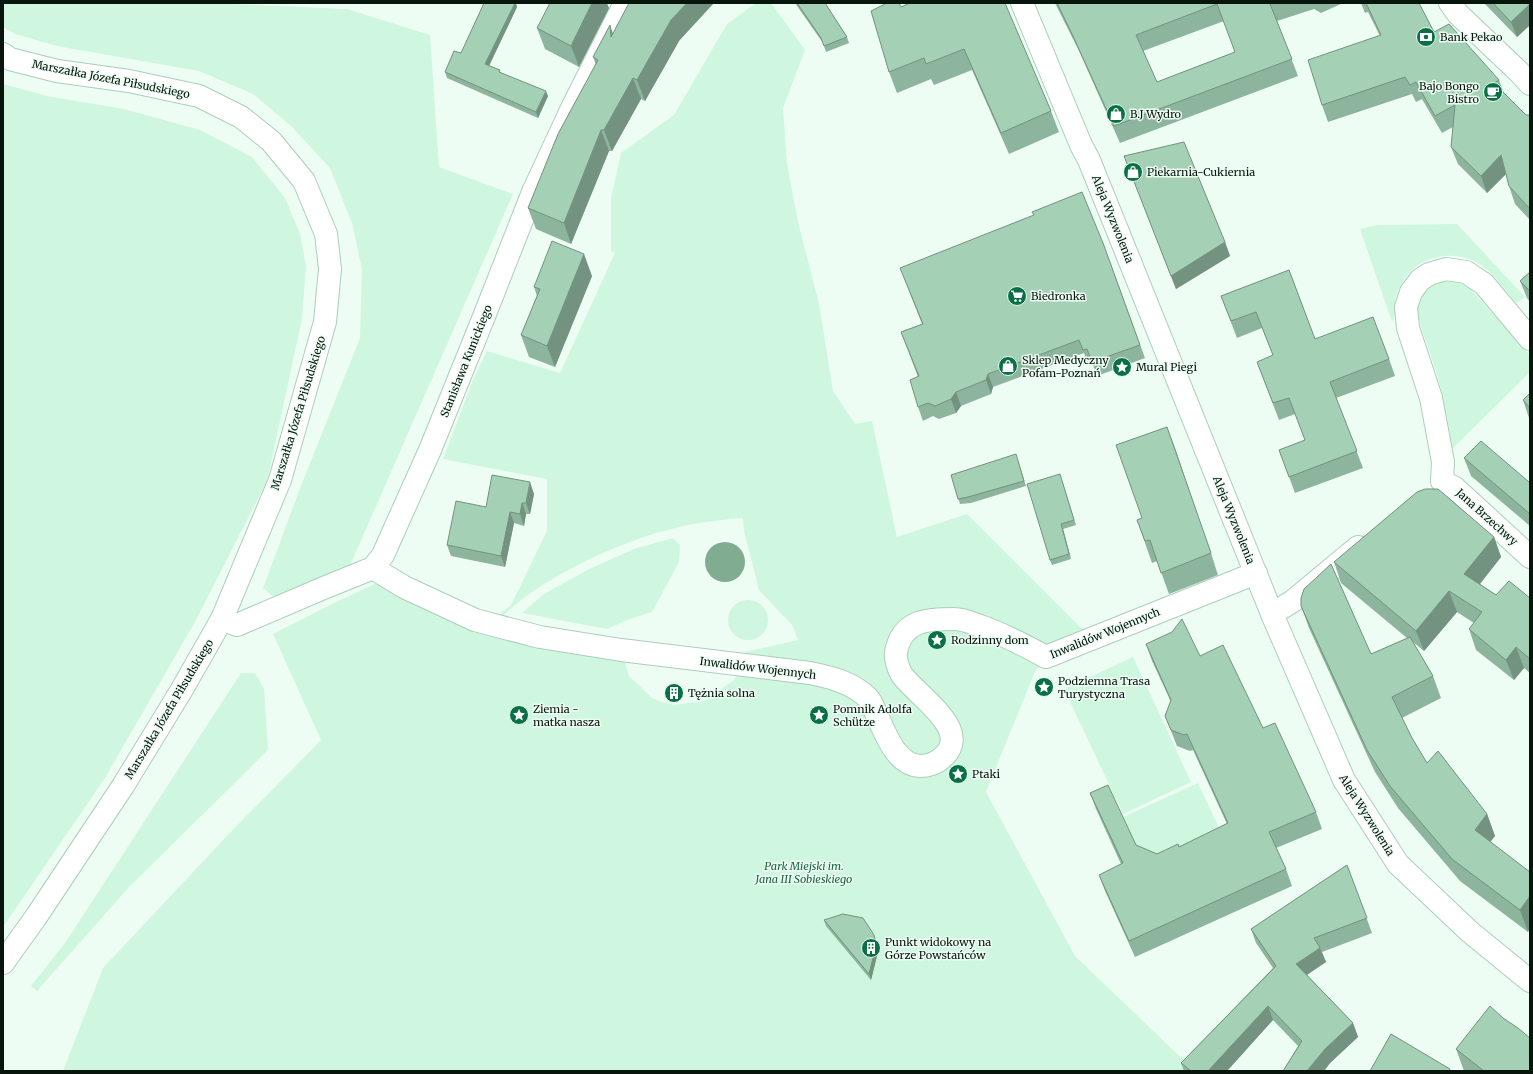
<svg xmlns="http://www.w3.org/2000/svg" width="1533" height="1074" font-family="Merriweather,serif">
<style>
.green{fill:#cff6de;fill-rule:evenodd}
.water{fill:#80ac92}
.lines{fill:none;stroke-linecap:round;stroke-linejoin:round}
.minor-casing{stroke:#aacfb9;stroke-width:24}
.minor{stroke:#fff;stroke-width:22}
.wall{fill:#8db49d;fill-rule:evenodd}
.shaded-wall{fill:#73927f}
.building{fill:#a4d1b6;stroke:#73927f;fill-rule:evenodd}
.labels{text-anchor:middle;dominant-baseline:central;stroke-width:3;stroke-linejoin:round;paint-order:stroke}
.poi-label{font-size:11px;fill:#08150d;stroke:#eefdf4;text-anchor:start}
.street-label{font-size:11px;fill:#08150d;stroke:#eefdf4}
.park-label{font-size:11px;font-style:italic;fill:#1b6341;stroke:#eefdf4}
</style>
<rect width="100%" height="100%" fill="#eefdf4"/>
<!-- green -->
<g class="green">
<polygon points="3,3 209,3 347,9 430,35 439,167 513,194 348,570 274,597 263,588 301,486 360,338 362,269 352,223 330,168 291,126 253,94 199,71 57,46 15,34 3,27"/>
<path d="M756,3h15l34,47 -22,58 4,56 11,58 21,82 14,87 22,33 17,-3 25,116 70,-23 130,130 -61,25 -50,123 89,164 120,115h-1132l40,-103 121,-129 97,-99 -48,-106 61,-31 60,-28 100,44 17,-14 36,-74v-52l-104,-20 30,-79 14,-29 73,22 55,-120 -4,-2v-52l10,-46 53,-38 53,-91zM743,518l1,13 15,59 33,35 6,15 -53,12 -2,14 -9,14 -30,21 -30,4 -12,-3 -10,-4 -23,-22 -8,-26 -126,-25c32,-40 115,-79 165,-93 27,-8 55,-12 83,-14z"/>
<polygon points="3,84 47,96 124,109 200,130 252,157 285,198 300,234 306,266 302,319 267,481 196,620 105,778 3,927"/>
<path d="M1457,224l68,73 -9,6c-11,-12 -21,-29 -35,-38 -25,-17 -63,-10 -78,16 -4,7 -8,15 -8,23 -1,7 1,12 -3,18l-32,-93 17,-4z"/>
<path d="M1447,280c11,1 18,5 26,12l57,63v17l-78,77c-4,-29 -9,-56 -18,-84 -4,-15 -17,-42 -16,-57 2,-16 14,-24 29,-28z"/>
<polygon points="673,538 680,545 679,562 652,612 627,620 607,629 522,613 544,594 589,569 634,549"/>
<circle cx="748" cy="620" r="20"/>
<polygon points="1133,657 1191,782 1123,814 1064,689"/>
<polygon points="241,673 255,673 264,689 268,750 129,887 37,991 31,986 65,943"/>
<polygon points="1198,783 1219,828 1144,863 1123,817"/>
</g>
<!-- water -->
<circle class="water" cx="725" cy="562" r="20"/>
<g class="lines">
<!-- minor casing -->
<g class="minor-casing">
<g id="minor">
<polyline points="1022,3 1081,145 1089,160 1272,614 1344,780 1398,864 1470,932 1530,981"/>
<polyline points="1450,3 1458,14 1519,72 1530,84"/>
<polyline points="3,54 10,59 57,71 129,81 199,96 241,117 271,141 304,181 326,234 330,269 325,322 280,480 222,619 181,691 123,786 36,917 3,963"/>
<polyline points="1442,481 1443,462 1431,398 1408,328 1406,307 1411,292 1420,280 1429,274 1446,269 1466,272 1484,284 1530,339"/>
<polyline points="1442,481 1455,488 1530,557"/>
<path d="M373,568l31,19 71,33 34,9 31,8 81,13 189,23c21,4 43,10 58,25 3,3 5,8 7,13 9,19 20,54 45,55 10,0 18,-4 24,-10 28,-27 -28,-61 -42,-81 -4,-6 -7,-17 -6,-23 6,-32 31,-33 58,-33 10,0 18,4 26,7 23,8 44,19 66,31l210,-84"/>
<polyline points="1272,614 1293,601 1358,547"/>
<polyline points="222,619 237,625 326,587 373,568 383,555 430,450 485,314 533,192 572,108 625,3"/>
</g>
</g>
<!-- minor -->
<use href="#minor" class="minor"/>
</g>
<!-- wall -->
<g class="wall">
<polygon points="795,3 825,3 847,37 849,43 826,52 823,43"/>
<polygon points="910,3 1051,111 1059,132 1009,154 972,70 934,85 931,79 897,93 889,72 901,7"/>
<path d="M1055,3h288l-22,10 -7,-4 -37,12 21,55 -178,67 -41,-92zM1224,21l11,31 -78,30 -14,-31z"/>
<polygon points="1361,3 1419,3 1434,32 1499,80 1504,93 1526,115 1530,115 1530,220 1515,204 1509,186 1506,174 1487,193 1458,164 1451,147 1453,127 1442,133 1422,99 1416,102 1412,94 1328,122 1322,105 1380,36 1368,12 1365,13"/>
<polygon points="1484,3 1530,3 1530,25 1517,37"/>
<polygon points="517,7 489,66 500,70 500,72 548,96 538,118 447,78 445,72 461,53"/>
<polygon points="609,8 579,67 545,49 537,28"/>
<polygon points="613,33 679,41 645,101 641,99 612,151 609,151 571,244 536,229 528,208 596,65 593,57"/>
<polygon points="1124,156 1225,242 1230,256 1176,289"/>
<polygon points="1103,243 1145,358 1097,376 1092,362 1088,364 1084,353 993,387 991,394 961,406 956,413 939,419 933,416 923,421 918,407 918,377 901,332 922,324 900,268"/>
<polygon points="1289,270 1315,339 1389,359 1395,376 1336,398 1363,468 1295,493 1279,450 1305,440 1295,414 1279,420 1263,378 1257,362 1273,356 1262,328 1237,338 1221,296"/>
<polygon points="1530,272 1530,302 1527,298 1520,281"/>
<polygon points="592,276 555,367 529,357 521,335 537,296 534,287"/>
<polygon points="1530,393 1530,419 1529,418 1523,400"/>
<polygon points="1167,427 1218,575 1169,594 1157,561 1152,563 1137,520 1142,518"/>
<polygon points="1464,458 1529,482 1530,481 1530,526 1471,476"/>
<polygon points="1018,460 1026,486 971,503 960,504 951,475"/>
<polygon points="1062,480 1076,525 1063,529 1071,559 1052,565 1050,560"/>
<polygon points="534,494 530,514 526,514 524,526 514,523 505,567 451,556 447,545 486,507"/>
<polygon points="1494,537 1501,557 1480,584 1496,595 1530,598 1530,673 1524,668 1514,680 1476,650 1469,629 1474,623 1457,612 1424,651 1413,642 1433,676 1441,698 1402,718 1412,738 1427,763 1487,814 1495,836 1490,842 1530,872 1528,932 1460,881 1398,808 1375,772 1309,628 1301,606 1371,654 1407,638 1341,583 1334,562"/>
<polygon points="1146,644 1200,656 1263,728 1316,812 1322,829 1276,848 1286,869 1292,886 1135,957 1105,891 1099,875 1121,864 1096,809 1090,793 1136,845 1157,854 1179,847 1227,824 1193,750 1190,751 1177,746 1165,716 1171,702 1152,661"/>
<polygon points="1347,865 1372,933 1322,952 1326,962 1307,975 1353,1023 1358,1037 1330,1063 1324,1071 1283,1071 1298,1046 1273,1020 1227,1071 1184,1071 1181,1063 1273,968 1256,943 1251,929"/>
<polygon points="824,920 874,935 876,941 878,952 871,980 826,926"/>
<polygon points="1503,1018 1530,1071 1464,1071 1456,1049"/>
</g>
<!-- shaded-wall -->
<g class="shaded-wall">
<polygon points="515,3 516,3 517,7 487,70 485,64"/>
<polygon points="592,3 607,3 609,8 579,67 571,46"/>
<polygon points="687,3 714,3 679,41 645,101 637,80 671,20"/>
<polygon points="1530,4 1530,25 1517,37 1511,22"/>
<polygon points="610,25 617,46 611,37"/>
<polygon points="633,78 641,99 612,151 604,130"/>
<polygon points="546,91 548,96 538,118 536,112"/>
<polygon points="601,130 609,151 571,244 564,223"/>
<polygon points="1501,155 1508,172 1487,193 1481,176"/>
<polygon points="1225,242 1230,256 1176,289 1171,276"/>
<polygon points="584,254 592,276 555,367 547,346"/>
<polygon points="988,374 993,387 991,394 986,380"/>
<polygon points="956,392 961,406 956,413 951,399"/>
<polygon points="1167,427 1175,448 1218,575 1211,553"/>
<polygon points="530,482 534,494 530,514 526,503"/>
<polygon points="522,503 526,514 524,526 520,514"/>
<polygon points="510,512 514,523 505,567 501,556"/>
<polygon points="1061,524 1063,529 1071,559 1069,554"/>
<polygon points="1494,537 1501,557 1471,595 1464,574"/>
<polygon points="1449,591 1457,612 1424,651 1416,631"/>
<polygon points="1516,647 1524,668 1514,680 1506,660"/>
<polygon points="1487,814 1495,836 1482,852 1475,830"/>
<polygon points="1530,896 1530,928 1528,932 1520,910"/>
<polygon points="874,935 876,941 878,952 871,980 869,974"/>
<polygon points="1320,948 1326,962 1302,978 1296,964"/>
<polygon points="1268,1006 1273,1020 1227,1071 1208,1071"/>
<polygon points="1353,1023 1358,1037 1330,1063 1324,1071 1307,1071 1325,1049"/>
</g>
<!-- building -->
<g class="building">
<polygon points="484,3 515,3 485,64 500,70 499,72 546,91 536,112 445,72 454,51 461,53"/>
<polygon points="550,3 592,3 571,46 537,28"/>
<polygon points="629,3 687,3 671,20 637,80 633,78 604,130 601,130 564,223 528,208 558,134 598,60 593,57 610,25 611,37"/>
<polygon points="797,3 825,3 847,37 824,46 821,38"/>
<polygon points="887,3 899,3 901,7 910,3 1005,3 1051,111 1001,133 964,49 926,64 924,58 889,72 871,11"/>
<path d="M1057,3h217l-4,1 22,55 -178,67 -42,-92zM1217,4l18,48 -78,30 -21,-47z"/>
<polygon points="1366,3 1419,3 1434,32 1449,24 1499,80 1494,83 1526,115 1530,115 1530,209 1509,186 1501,155 1481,176 1451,147 1455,105 1435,116 1416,82 1410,85 1405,77 1322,105 1308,60 1381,35"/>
<polygon points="1493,3 1530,3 1530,4 1511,22"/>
<polygon points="1184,142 1225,242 1171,276 1124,156"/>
<polygon points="1082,192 1103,243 1140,345 1092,362 1087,349 1083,350 1079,340 988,374 986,380 956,392 951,399 935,406 928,403 918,407 910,380 919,376 901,332 923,324 900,268 1034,215 1032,212"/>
<polygon points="552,241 584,254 547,346 521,335 540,289 534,287"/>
<polygon points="1289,270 1315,339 1373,317 1389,359 1330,382 1357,451 1289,477 1279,450 1305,440 1289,398 1273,403 1257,362 1273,355 1256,312 1231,321 1221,296"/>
<polygon points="1530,272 1530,291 1520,281"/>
<polygon points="1530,393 1530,408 1523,400"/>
<polygon points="1167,427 1211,553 1161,573 1150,540 1145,541 1137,520 1142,518 1116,445"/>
<polygon points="1481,441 1529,482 1530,481 1530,514 1464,458"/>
<polygon points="1016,454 1024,481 968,497 958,499 951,475"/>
<polygon points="1060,474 1074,520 1061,524 1069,554 1050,560 1027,484"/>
<polygon points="492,475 530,482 526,503 522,503 520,514 510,512 501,556 447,545 456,501 486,507"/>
<polygon points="1425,489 1438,489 1494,537 1464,574 1496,595 1509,581 1530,598 1530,659 1516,647 1506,660 1469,629 1482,612 1449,591 1416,631 1334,562 1417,492"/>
<polygon points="1331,564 1371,654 1410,637 1433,676 1392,697 1412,738 1427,763 1438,751 1487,814 1475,830 1530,872 1530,896 1520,910 1452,859 1390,786 1367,750 1301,606 1301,598 1304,589"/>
<polygon points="1182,619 1200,656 1223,645 1263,728 1275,723 1316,812 1269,832 1286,869 1129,941 1099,875 1123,863 1090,793 1108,785 1136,845 1157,854 1178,844 1179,847 1228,823 1187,734 1184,735 1171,730 1165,716 1171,700 1146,644 1172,632"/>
<polygon points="1347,865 1367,918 1314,938 1320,948 1296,964 1353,1023 1325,1049 1307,1071 1283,1071 1302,1041 1268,1006 1208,1071 1191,1071 1181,1063 1276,966 1251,929"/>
<polygon points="843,914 863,918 874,935 876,946 869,974 824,920"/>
<polygon points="1490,1006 1503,1018 1518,1028 1530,1038 1530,1071 1484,1071 1456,1049"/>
<polygon points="1391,1034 1450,1069 1449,1071 1370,1071"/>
</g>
<!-- icons -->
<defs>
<g id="bank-disc" transform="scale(1)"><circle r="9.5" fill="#096f45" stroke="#eefdf4"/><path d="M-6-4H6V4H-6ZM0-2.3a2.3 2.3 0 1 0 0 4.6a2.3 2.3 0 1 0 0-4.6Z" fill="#fff"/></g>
<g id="cafe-disc" transform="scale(1)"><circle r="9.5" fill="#096f45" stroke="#eefdf4"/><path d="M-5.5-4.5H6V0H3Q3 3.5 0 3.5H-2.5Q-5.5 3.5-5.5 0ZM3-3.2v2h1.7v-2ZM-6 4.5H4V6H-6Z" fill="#fff"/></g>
<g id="shop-disc" transform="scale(1)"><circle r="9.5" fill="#096f45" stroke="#eefdf4"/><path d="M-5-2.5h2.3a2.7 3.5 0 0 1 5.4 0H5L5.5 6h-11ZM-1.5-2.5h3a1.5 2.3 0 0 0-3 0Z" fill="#fff"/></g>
<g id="supermarket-disc" transform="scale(1)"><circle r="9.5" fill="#096f45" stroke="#eefdf4"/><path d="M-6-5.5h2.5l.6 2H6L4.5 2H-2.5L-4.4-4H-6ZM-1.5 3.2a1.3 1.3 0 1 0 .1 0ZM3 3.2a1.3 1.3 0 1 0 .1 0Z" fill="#fff"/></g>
<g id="sight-disc" transform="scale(1)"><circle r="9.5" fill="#096f45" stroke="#eefdf4"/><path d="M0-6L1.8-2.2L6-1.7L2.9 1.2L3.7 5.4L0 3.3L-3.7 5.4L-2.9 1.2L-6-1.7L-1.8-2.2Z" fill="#fff"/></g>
<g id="building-disc" transform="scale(1)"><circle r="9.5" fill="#096f45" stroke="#eefdf4"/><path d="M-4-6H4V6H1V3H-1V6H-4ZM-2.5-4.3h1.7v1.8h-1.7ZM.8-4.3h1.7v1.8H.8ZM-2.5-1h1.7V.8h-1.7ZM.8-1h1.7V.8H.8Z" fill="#fff"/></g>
</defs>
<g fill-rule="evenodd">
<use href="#bank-disc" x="1426" y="37"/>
<use href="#cafe-disc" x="1493" y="92"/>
<use href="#shop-disc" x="1116" y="114"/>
<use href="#shop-disc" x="1133" y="172"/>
<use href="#supermarket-disc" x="1017" y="296"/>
<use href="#shop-disc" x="1008" y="366"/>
<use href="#sight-disc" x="1122" y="367"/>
<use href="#sight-disc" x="937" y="640"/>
<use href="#sight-disc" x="1044" y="687"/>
<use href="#building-disc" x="674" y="693"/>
<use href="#sight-disc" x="519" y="715"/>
<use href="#sight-disc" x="819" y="715"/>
<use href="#sight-disc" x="958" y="774"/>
<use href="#building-disc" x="871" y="948"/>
</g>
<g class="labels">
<!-- poi labels -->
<g class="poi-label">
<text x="1440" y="37">Bank Pekao</text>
<text x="1479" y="86" text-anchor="end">Bajo Bongo<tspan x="1479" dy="13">Bistro</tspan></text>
<text x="1130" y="114">B.J Wydro</text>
<text x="1147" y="172">Piekarnia-Cukiernia</text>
<text x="1031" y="296">Biedronka</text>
<text x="1022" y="360">Sklep Medyczny<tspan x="1022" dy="13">Pofam-Poznań</tspan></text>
<text x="1136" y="367">Mural Piegi</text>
<text x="951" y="640">Rodzinny dom</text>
<text x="1058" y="681">Podziemna Trasa<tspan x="1058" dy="13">Turystyczna</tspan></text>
<text x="688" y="693">Tężnia solna</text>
<text x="533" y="709">Ziemia -<tspan x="533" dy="13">matka nasza</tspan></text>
<text x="833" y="709">Pomnik Adolfa<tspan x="833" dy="13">Schütze</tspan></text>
<text x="972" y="774">Ptaki</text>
<text x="885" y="942">Punkt widokowy na<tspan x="885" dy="13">Górze Powstańców</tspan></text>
</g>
<!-- street labels -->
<g class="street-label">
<text transform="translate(111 79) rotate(11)">Marszałka Józefa Piłsudskiego</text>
<text transform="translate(1113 219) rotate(68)">Aleja Wyzwolenia</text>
<text transform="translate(466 361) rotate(-68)">Stanisława Kunickiego</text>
<text transform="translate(298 413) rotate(-73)">Marszałka Józefa Piłsudskiego</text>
<text transform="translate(1487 517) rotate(42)">Jana Brzechwy</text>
<text transform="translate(1234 520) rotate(68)">Aleja Wyzwolenia</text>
<text transform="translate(1105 633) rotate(-22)">Inwalidów Wojennych</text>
<text transform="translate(758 668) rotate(7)">Inwalidów Wojennych</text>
<text transform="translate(169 709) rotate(-59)">Marszałka Józefa Piłsudskiego</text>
<text transform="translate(1367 815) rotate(58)">Aleja Wyzwolenia</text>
</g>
<!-- park labels -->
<g class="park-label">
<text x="804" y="866">Park Miejski im.<tspan x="804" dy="13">Jana III Sobieskiego</tspan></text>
</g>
</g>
<!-- border -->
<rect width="1533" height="1074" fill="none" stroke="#08150d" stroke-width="8"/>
</svg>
